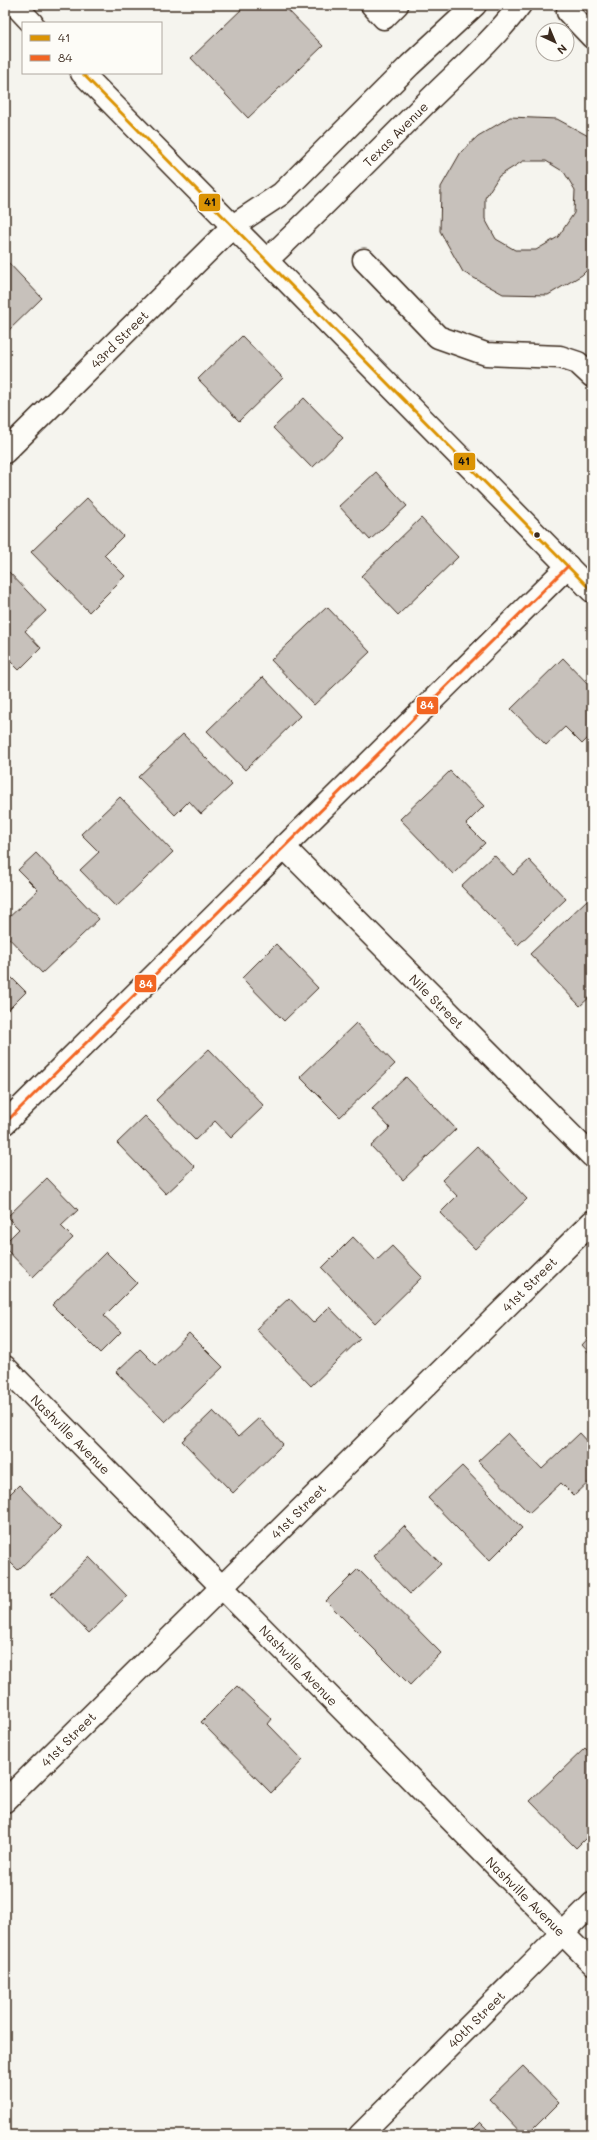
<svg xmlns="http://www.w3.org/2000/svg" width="597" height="2140" font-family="Mali,sans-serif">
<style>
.building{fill:#c7c1bb;stroke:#3b2a1e;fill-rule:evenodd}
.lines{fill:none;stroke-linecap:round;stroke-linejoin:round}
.minor-casing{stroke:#3b2a1e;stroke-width:25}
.minor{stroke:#fdfcf7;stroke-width:22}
.bus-1-casing{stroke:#fdfcf7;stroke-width:6}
.bus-2-casing{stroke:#fdfcf7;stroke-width:6}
.bus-1{stroke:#db9304;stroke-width:3}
.bus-2{stroke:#f26522;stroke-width:3}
.bus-dot{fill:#3b2a1e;stroke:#fdfcf7;stroke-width:1.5}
.labels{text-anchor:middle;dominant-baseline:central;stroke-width:3.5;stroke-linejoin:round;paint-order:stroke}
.street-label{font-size:13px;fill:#3b2a1e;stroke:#fdfcf7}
.line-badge{stroke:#fdfcf7;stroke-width:1.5}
.badge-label{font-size:11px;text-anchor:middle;font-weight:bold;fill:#fff}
.pale-badge-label{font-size:11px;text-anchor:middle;font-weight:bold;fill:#111}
</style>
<rect width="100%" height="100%" fill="#f5f4ee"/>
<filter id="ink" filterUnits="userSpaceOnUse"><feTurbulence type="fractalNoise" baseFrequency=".025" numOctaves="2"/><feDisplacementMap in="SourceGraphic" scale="8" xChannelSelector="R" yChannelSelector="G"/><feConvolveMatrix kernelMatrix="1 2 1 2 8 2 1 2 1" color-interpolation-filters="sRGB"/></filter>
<g filter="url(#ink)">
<!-- building -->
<g class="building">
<polygon points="246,5 283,5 323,46 248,118 191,58"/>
<path d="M510,117l47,2 35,19v127l-10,10 -34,20 -45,-1 -40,-22 -23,-41 1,-44 20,-35 17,-16zM523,161h23l18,11 11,18 -1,23 -16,24 -22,13h-21l-19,-11 -11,-20v-21l14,-22z"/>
<polygon points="5,259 42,298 5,334"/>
<polygon points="242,336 283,378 239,421 198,379"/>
<polygon points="304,398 343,438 312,468 273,428"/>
<polygon points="376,472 407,506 370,540 339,506"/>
<polygon points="87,498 123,536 104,555 125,576 89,612 31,552"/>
<polygon points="421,518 458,557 398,615 361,576"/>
<polygon points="8,571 46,611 25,631 41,648 19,670 5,656 5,573"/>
<polygon points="327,607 370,652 314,705 271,660"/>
<polygon points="563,658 592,688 592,734 582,744 565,727 546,745 511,709"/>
<polygon points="263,677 300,716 245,770 207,731"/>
<polygon points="183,734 232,785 201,814 189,801 175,815 138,777"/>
<polygon points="592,762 592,773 587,767"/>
<polygon points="450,771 484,806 466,824 485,843 453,874 400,819"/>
<polygon points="120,797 173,852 116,907 80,870 99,852 81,834"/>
<polygon points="36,853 99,919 42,973 5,934 5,921 38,890 18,870"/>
<polygon points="494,855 513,875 529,860 566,899 518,945 461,886"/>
<polygon points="587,900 592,906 592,995 580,1006 530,954"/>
<polygon points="276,944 318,988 284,1021 242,978"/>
<polygon points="5,971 26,992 5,1013"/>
<polygon points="356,1023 395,1064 340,1117 300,1077"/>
<polygon points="209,1049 264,1106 231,1138 215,1121 195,1140 156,1100"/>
<polygon points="406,1077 456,1129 403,1180 371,1146 390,1128 372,1109"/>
<polygon points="145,1116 195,1167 166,1194 117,1143"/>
<polygon points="477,1146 527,1199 475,1249 440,1213 457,1196 442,1180"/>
<polygon points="47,1178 78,1210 61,1226 73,1238 33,1277 5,1248 5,1243 19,1229 7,1217"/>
<polygon points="353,1237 376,1261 392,1246 422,1277 375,1323 322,1268"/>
<polygon points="106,1252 137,1283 104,1316 121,1332 100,1353 52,1305"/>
<polygon points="289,1298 313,1323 329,1307 360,1339 311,1386 256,1329"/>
<polygon points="189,1333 223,1367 165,1422 116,1372 140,1349 156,1365"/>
<polygon points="592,1334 592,1356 582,1345"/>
<polygon points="213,1411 238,1437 259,1418 283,1444 233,1493 182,1441"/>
<polygon points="508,1433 542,1469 580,1433 592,1446 592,1479 574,1496 561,1483 529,1513 478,1461"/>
<polygon points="462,1466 522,1528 489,1561 428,1498"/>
<polygon points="19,1485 61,1528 18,1570 5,1557 5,1499"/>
<polygon points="404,1526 441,1564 410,1594 373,1556"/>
<polygon points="89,1557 127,1596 89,1633 51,1594"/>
<polygon points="358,1569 441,1653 410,1685 326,1601"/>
<polygon points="237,1686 272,1719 268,1724 303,1760 271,1793 201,1722"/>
<polygon points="585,1748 592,1755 592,1832 576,1848 530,1801"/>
<polygon points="523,2066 559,2103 527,2135 523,2135 489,2099"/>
<polygon points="480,2122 493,2135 467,2135"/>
</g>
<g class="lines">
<!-- minor casing -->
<g class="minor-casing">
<g id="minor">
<polyline points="15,5 32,23"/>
<polyline points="372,5 384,18 397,5"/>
<polyline points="568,12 592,37"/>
<polyline points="82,73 592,591"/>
<path d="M267,260c54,-51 106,-104 158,-156 32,-32 68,-63 95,-99"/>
<polyline points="364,260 438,337 486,354 560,357 578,363 592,376"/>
<polyline points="5,452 233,226 281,194 410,65 475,5"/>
<polyline points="283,846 592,1156"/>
<polyline points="5,1123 568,566"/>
<polyline points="5,1367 592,1963"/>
<polyline points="5,1801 592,1222"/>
<polyline points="360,2135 592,1904"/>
</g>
</g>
<!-- minor -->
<use href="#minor" class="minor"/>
<!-- bus-1 casing -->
<g class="bus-1-casing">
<polyline id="bus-1" points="82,73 592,591"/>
</g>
<!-- bus-2 casing -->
<g class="bus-2-casing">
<polyline id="bus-2" points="5,1123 568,566"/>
</g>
<!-- bus-1 -->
<use href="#bus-1" class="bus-1"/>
<!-- bus-2 -->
<use href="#bus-2" class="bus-2"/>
</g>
</g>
<!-- markers -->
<circle class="bus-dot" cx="537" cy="535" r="3.5"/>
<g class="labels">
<!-- street labels -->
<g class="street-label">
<text transform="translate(395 134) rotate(-45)">Texas Avenue</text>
<text transform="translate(119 339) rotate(-45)">43rd Street</text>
<text transform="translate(437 1001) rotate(45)">Nile Street</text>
<text transform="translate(529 1284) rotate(-45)">41st Street</text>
<text transform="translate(71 1434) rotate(45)">Nashville Avenue</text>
<text transform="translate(298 1511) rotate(-45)">41st Street</text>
<text transform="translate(299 1665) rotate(46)">Nashville Avenue</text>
<text transform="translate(68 1739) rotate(-45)">41st Street</text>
<text transform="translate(526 1896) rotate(45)">Nashville Avenue</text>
<text transform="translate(476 2019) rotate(-45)">40th Street</text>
</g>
</g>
<g class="line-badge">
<rect x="198" y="193" width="23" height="19" rx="4" fill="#db9304"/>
<rect x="453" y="452" width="23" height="19" rx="4" fill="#db9304"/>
<rect x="416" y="696" width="23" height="19" rx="4" fill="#f26522"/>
<rect x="134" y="974" width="23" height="19" rx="4" fill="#f26522"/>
</g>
<g class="badge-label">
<text x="427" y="709">84</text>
<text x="146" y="988">84</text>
</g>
<g class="pale-badge-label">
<text x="210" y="206">41</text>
<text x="464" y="465">41</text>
</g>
<!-- margin -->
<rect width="597" height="2140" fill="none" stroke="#fdfcf7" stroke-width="20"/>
<rect x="10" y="10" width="577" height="2120" fill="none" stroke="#3b2a1e" stroke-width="1.5" filter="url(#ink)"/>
<!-- legend -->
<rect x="22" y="22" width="140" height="52" fill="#fdfcf7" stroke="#afa8a0"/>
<rect x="30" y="35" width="20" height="6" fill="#db9304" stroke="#afa8a0"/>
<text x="58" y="42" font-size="12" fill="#3b2a1e">41</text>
<rect x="30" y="55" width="20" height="6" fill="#f26522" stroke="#afa8a0"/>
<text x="58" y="62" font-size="12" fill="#3b2a1e">84</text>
<!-- north arrow -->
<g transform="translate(555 42) rotate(136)"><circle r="19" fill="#fdfcf7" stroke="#afa8a0"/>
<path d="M0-3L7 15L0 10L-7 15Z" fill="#3b2a1e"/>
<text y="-6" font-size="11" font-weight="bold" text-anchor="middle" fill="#3b2a1e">N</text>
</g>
</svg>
